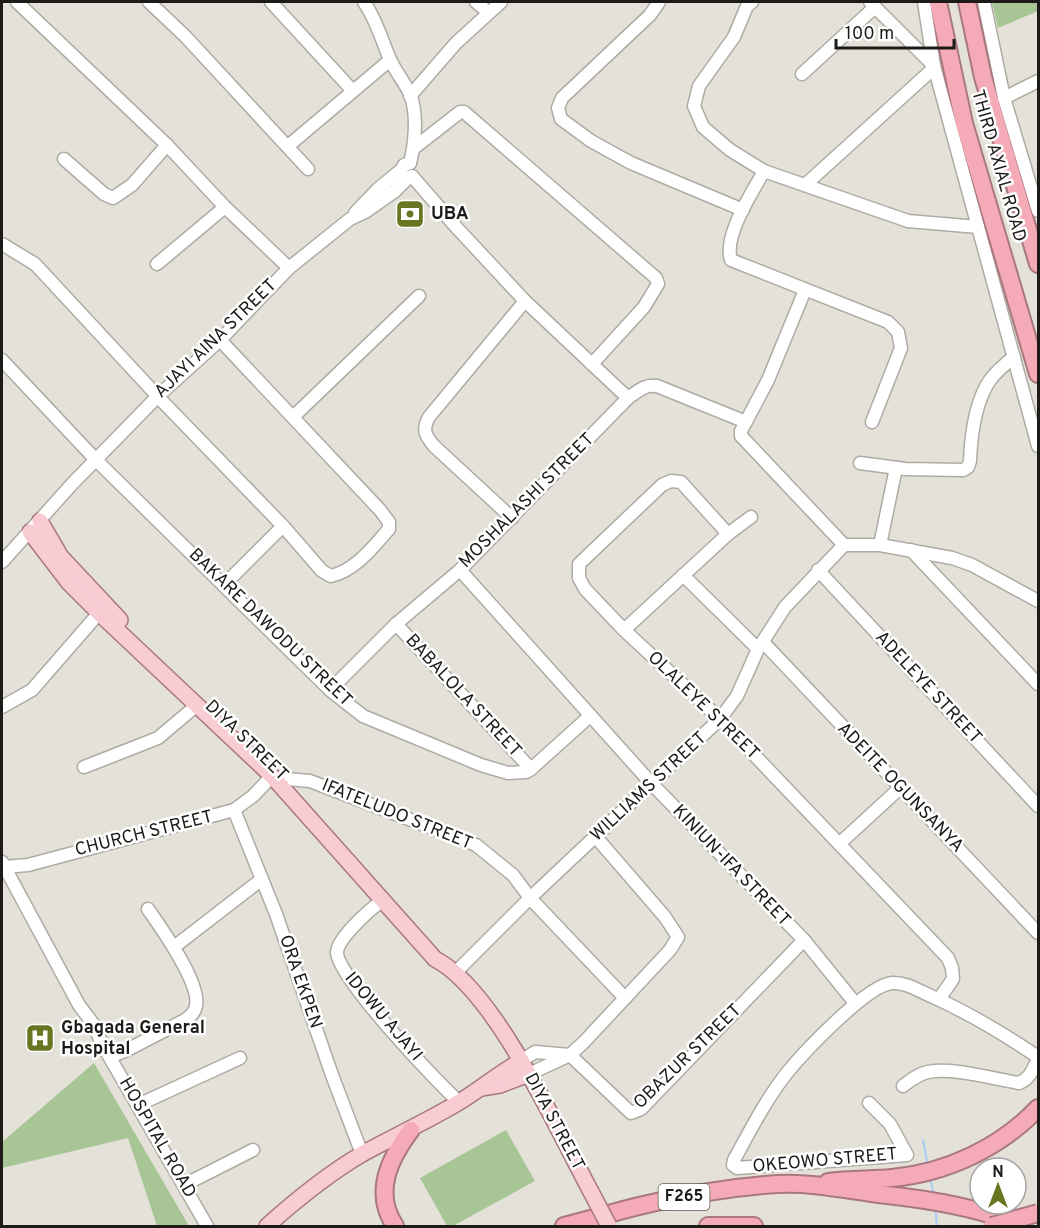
<svg xmlns="http://www.w3.org/2000/svg" width="1040" height="1228" font-family="Overpass,sans-serif">
<style>
.green{fill:#a8c595}
.lines{fill:none;stroke-linecap:round;stroke-linejoin:round}
.stream{stroke:#a9cdf8;stroke-width:2}
.minor-casing{stroke:#aeaba4;stroke-width:15}
.major-casing{stroke:#a9787f;stroke-width:18}
.highway-casing{stroke:#a9787f;stroke-width:20}
.minor{stroke:#fff;stroke-width:12}
.major{stroke:#f9ccd4;stroke-width:15}
.highway{stroke:#f5aab7;stroke-width:16}
.major-bridge-casing{stroke:#a9787f;stroke-width:18;stroke-linecap:butt}
.highway-bridge-casing{stroke:#a9787f;stroke-width:20;stroke-linecap:butt}
.major-bridge{stroke:#f9ccd4;stroke-width:15}
.highway-bridge{stroke:#f5aab7;stroke-width:16}
.labels{text-anchor:middle;dominant-baseline:central;stroke-width:5;stroke-linejoin:round;paint-order:stroke}
.shield{fill:#fff;stroke:#605f5d;stroke-width:1.5}
.shield-label{font-size:16px;font-weight:bold;fill:#1c1b18}
.street-label{font-size:18px;fill:#1c1b18;stroke:#fff}
.poi-label{font-size:18px;font-weight:bold;fill:#1c1b18;stroke:#fff;text-anchor:start}
</style>
<rect width="100%" height="100%" fill="#e4e1d9"/>
<!-- green -->
<g class="green">
<polygon points="992,2 1038,2 1038,11 998,28"/>
<polygon points="94,1063 189,1226 157,1226 128,1138 2,1168 2,1142"/>
<polygon points="506,1130 535,1181 453,1226 447,1226 420,1178"/>
</g>
<g class="lines">
<!-- stream -->
<g class="stream">
<polyline points="923,1140 928,1166"/>
<polyline points="930,1178 934,1196"/>
<polyline points="935,1207 937,1226"/>
</g>
<!-- minor casing -->
<g class="minor-casing">
<g id="minor">
<polyline points="17,2 167,145 225,207 289,268"/>
<polyline points="149,2 185,36 308,169"/>
<polyline points="271,2 352,90"/>
<path d="M364,2c12,17 17,36 25,55 5,13 15,24 21,37 8,20 5,49 0,69"/>
<polyline points="476,2 488,12"/>
<polyline points="659,2 650,15 562,98 558,108 561,119 591,141 631,163 743,210"/>
<polyline points="752,2 747,6 734,37 699,86 694,106 703,127 730,150 764,171 908,221 978,227"/>
<polyline points="870,2 934,66"/>
<polyline points="924,2 934,66 1038,446"/>
<polyline points="984,2 1004,98 1038,211"/>
<polyline points="802,74 875,7"/>
<polyline points="410,96 456,43 501,2"/>
<polyline points="1004,98 1038,81"/>
<polyline points="288,146 390,60"/>
<polyline points="414,148 460,112 464,112 656,278 658,284 644,307 592,364"/>
<polyline points="64,159 104,194 113,198 132,185 167,145"/>
<path d="M764,171c-12,22 -41,65 -33,89l157,62 10,10 3,16 -29,74"/>
<polyline points="412,176 457,228 525,301 628,398"/>
<polyline points="805,185 934,68"/>
<polyline points="355,213 378,189 401,170 404,165 410,163"/>
<path d="M2,244l33,20 128,138 120,124 39,45 9,5c25,-6 42,-29 58,-47v-7l-9,-12 -160,-170"/>
<polyline points="157,264 225,207"/>
<polyline points="805,290 768,380 741,431 741,436 844,545"/>
<polyline points="2,360 96,460 330,690 363,716 481,765 508,773 526,772 531,769 590,716"/>
<polyline points="293,417 419,296"/>
<path d="M860,463l45,6 58,1 5,-3 2,-6c1,-26 5,-59 20,-81 7,-9 15,-16 24,-23"/>
<path d="M512,518l-78,-72c-9,-11 -12,-16 -5,-29l96,-116"/>
<polyline points="728,534 681,482 671,481 662,485 579,564 579,578 585,589 624,630 720,719 948,958 952,968 953,979 939,999"/>
<polyline points="880,545 896,468"/>
<polyline points="911,550 1038,684"/>
<polyline points="2,562 73,483 158,396 220,340 289,268 350,219 365,212 395,191 409,177"/>
<polyline points="460,570 651,783 804,940 855,1003"/>
<polyline points="818,570 1038,806"/>
<polyline points="683,575 758,649"/>
<polyline points="224,585 283,526"/>
<polyline points="396,624 531,769"/>
<polyline points="624,630 728,534 751,517"/>
<polyline points="763,642 1038,933"/>
<path d="M330,690l66,-66 64,-54 168,-172c10,-7 17,-14 29,-12l89,36"/>
<polyline points="2,707 32,690 99,613"/>
<polyline points="84,767 158,738 196,706"/>
<polyline points="286,779 310,781 476,845 513,875 530,898 625,998"/>
<polyline points="234,810 276,914 332,1075 362,1154"/>
<polyline points="839,844 900,788"/>
<polyline points="2,862 79,1005 94,1025 102,1044 207,1226"/>
<polyline points="4,867 28,865 234,810 253,796 272,776"/>
<path d="M382,901c-12,8 -44,37 -45,51 -1,24 100,130 122,150"/>
<polyline points="174,947 262,879"/>
<polyline points="455,973 530,898 720,719 737,696 758,649 785,607 844,545 880,545 952,558 972,565 1038,601"/>
<path d="M110,1057l17,-7 58,-30c5,-4 10,-7 11,-14 5,-23 -35,-78 -48,-97"/>
<polyline points="521,1061 535,1052 570,1055 631,1113 641,1109 804,940"/>
<polyline points="529,1074 570,1055 584,1042 670,950 678,937 665,917 595,836"/>
<path d="M903,1086c8,-6 15,-12 25,-14 26,-5 65,7 91,11 11,-4 14,-14 19,-24"/>
<path d="M869,1103l21,21 17,31 -170,13 -4,-3 1,-5c16,-29 31,-59 52,-86 17,-21 81,-89 106,-91 14,-1 27,8 39,13 38,17 73,38 107,61"/>
<polyline points="138,1105 240,1058"/>
<polyline points="184,1185 253,1150"/>
</g>
</g>
<!-- major casing -->
<g class="major-casing">
<g id="major">
<polyline points="40,521 61,557 120,620"/>
<path d="M30,532l39,51 30,30 173,163 163,183c60,31 122,170 155,231"/>
<polyline points="481,1088 500,1085 529,1074"/>
<path d="M267,1226c29,-26 61,-52 95,-72 31,-17 63,-32 94,-50 22,-13 42,-30 65,-43"/>
</g>
</g>
<!-- highway casing -->
<g class="highway-casing">
<g id="highway">
<polyline points="938,2 964,123 1038,374"/>
<polyline points="967,2 983,77 1038,264"/>
<path d="M828,1182c22,-3 43,-2 64,-4 55,-5 109,-31 146,-70"/>
<path d="M395,1226c-22,-33 -6,-67 16,-96"/>
<path d="M564,1226c25,-6 50,-14 75,-20 45,-11 93,-19 139,-22 36,-2 73,7 109,11 46,5 94,13 136,31"/>
<polyline points="708,1226 754,1226"/>
</g>
</g>
<!-- minor -->
<use href="#minor" class="minor"/>
<!-- major -->
<use href="#major" class="major"/>
<!-- highway -->
<use href="#highway" class="highway"/>
<!-- major-bridge casing -->
<g class="major-bridge-casing">
<polyline id="major-bridge" points="590,1190 609,1226"/>
</g>
<!-- highway-bridge casing -->
<g class="highway-bridge-casing">
<polyline id="highway-bridge" points="992,1226 1038,1213"/>
</g>
<!-- major-bridge -->
<use href="#major-bridge" class="major-bridge"/>
<!-- highway-bridge -->
<use href="#highway-bridge" class="highway-bridge"/>
</g>
<!-- icons -->
<defs>
<g id="bank-square" transform="scale(1.5)"><rect x="-9" y="-9" width="18" height="18" rx="4" fill="#687521" stroke="#fff"/><path d="M-6-4H6V4H-6ZM0-2.3a2.3 2.3 0 1 0 0 4.6a2.3 2.3 0 1 0 0-4.6Z" fill="#fff"/></g>
<g id="hospital-square" transform="scale(1.5)"><rect x="-9" y="-9" width="18" height="18" rx="4" fill="#687521" stroke="#fff"/><path d="M-5-5h3v3.5h4V-5h3V5h-3V1.5h-4V5h-3Z" fill="#fff"/></g>
</defs>
<g fill-rule="evenodd">
<use href="#bank-square" x="410" y="214"/>
<use href="#hospital-square" x="40" y="1038"/>
</g>
<g class="labels">
<!-- shield labels -->
<rect class="shield" x="658.5" y="1184" width="51" height="26" rx="4.5"/>
<g class="shield-label">
<text x="684" y="1197">F265</text>
</g>
<!-- street labels -->
<g class="street-label">
<text transform="translate(998 166) rotate(74)">THIRD AXIAL ROAD</text>
<text transform="translate(216 339) rotate(-44)">AJAYI AINA STREET</text>
<text transform="translate(527 501) rotate(-45)">MOSHALASHI STREET</text>
<text transform="translate(270 628) rotate(44)">BAKARE DAWODU STREET</text>
<text transform="translate(928 688) rotate(47)">ADELEYE STREET</text>
<text transform="translate(463 696) rotate(47)">BABALOLA STREET</text>
<text transform="translate(703 706) rotate(44)">OLALEYE STREET</text>
<text transform="translate(246 741) rotate(44)">DIYA STREET</text>
<text transform="translate(649 787) rotate(-43)">WILLIAMS STREET</text>
<text transform="translate(900 788) rotate(46)">ADEITE OGUNSANYA</text>
<text transform="translate(397 815) rotate(22)">IFATELUDO STREET</text>
<text transform="translate(144 834) rotate(-14)">CHURCH STREET</text>
<text transform="translate(731 866) rotate(46)">KINIUN-IFA STREET</text>
<text transform="translate(300 982) rotate(71)">ORA EKPEN</text>
<text transform="translate(383 1017) rotate(50)">IDOWU AJAYI</text>
<text transform="translate(688 1057) rotate(-44)">OBAZUR STREET</text>
<text transform="translate(554 1122) rotate(62)">DIYA STREET</text>
<text transform="translate(157 1138) rotate(60)">HOSPITAL ROAD</text>
<text transform="translate(825 1161) rotate(-5)">OKEOWO STREET</text>
</g>
<!-- poi labels -->
<g class="poi-label">
<text x="431" y="214">UBA</text>
<text x="61" y="1028">Gbagada General<tspan x="61" dy="21">Hospital</tspan></text>
</g>
</g>
<!-- border -->
<rect width="1040" height="1228" fill="none" stroke="#1c1b18" stroke-width="6"/>
<!-- north arrow -->
<g transform="translate(998 1186)"><circle r="28" fill="#ffffff" stroke="#a4a4a3" stroke-width="1.5"/>
<path d="M0-4.5L10 22L0 15L-10 22Z" fill="#687521"/>
<text y="-9" font-size="16" font-weight="bold" text-anchor="middle" fill="#1c1b18">N</text>
</g>
<!-- scale -->
<path d="M836 39v9h118v-9" fill="none" stroke="#1c1b18" stroke-width="3"/>
<text x="845" y="39" font-size="18" fill="#1c1b18" stroke="#ffffff" stroke-width="4.5" paint-order="stroke">100 m</text>
</svg>
